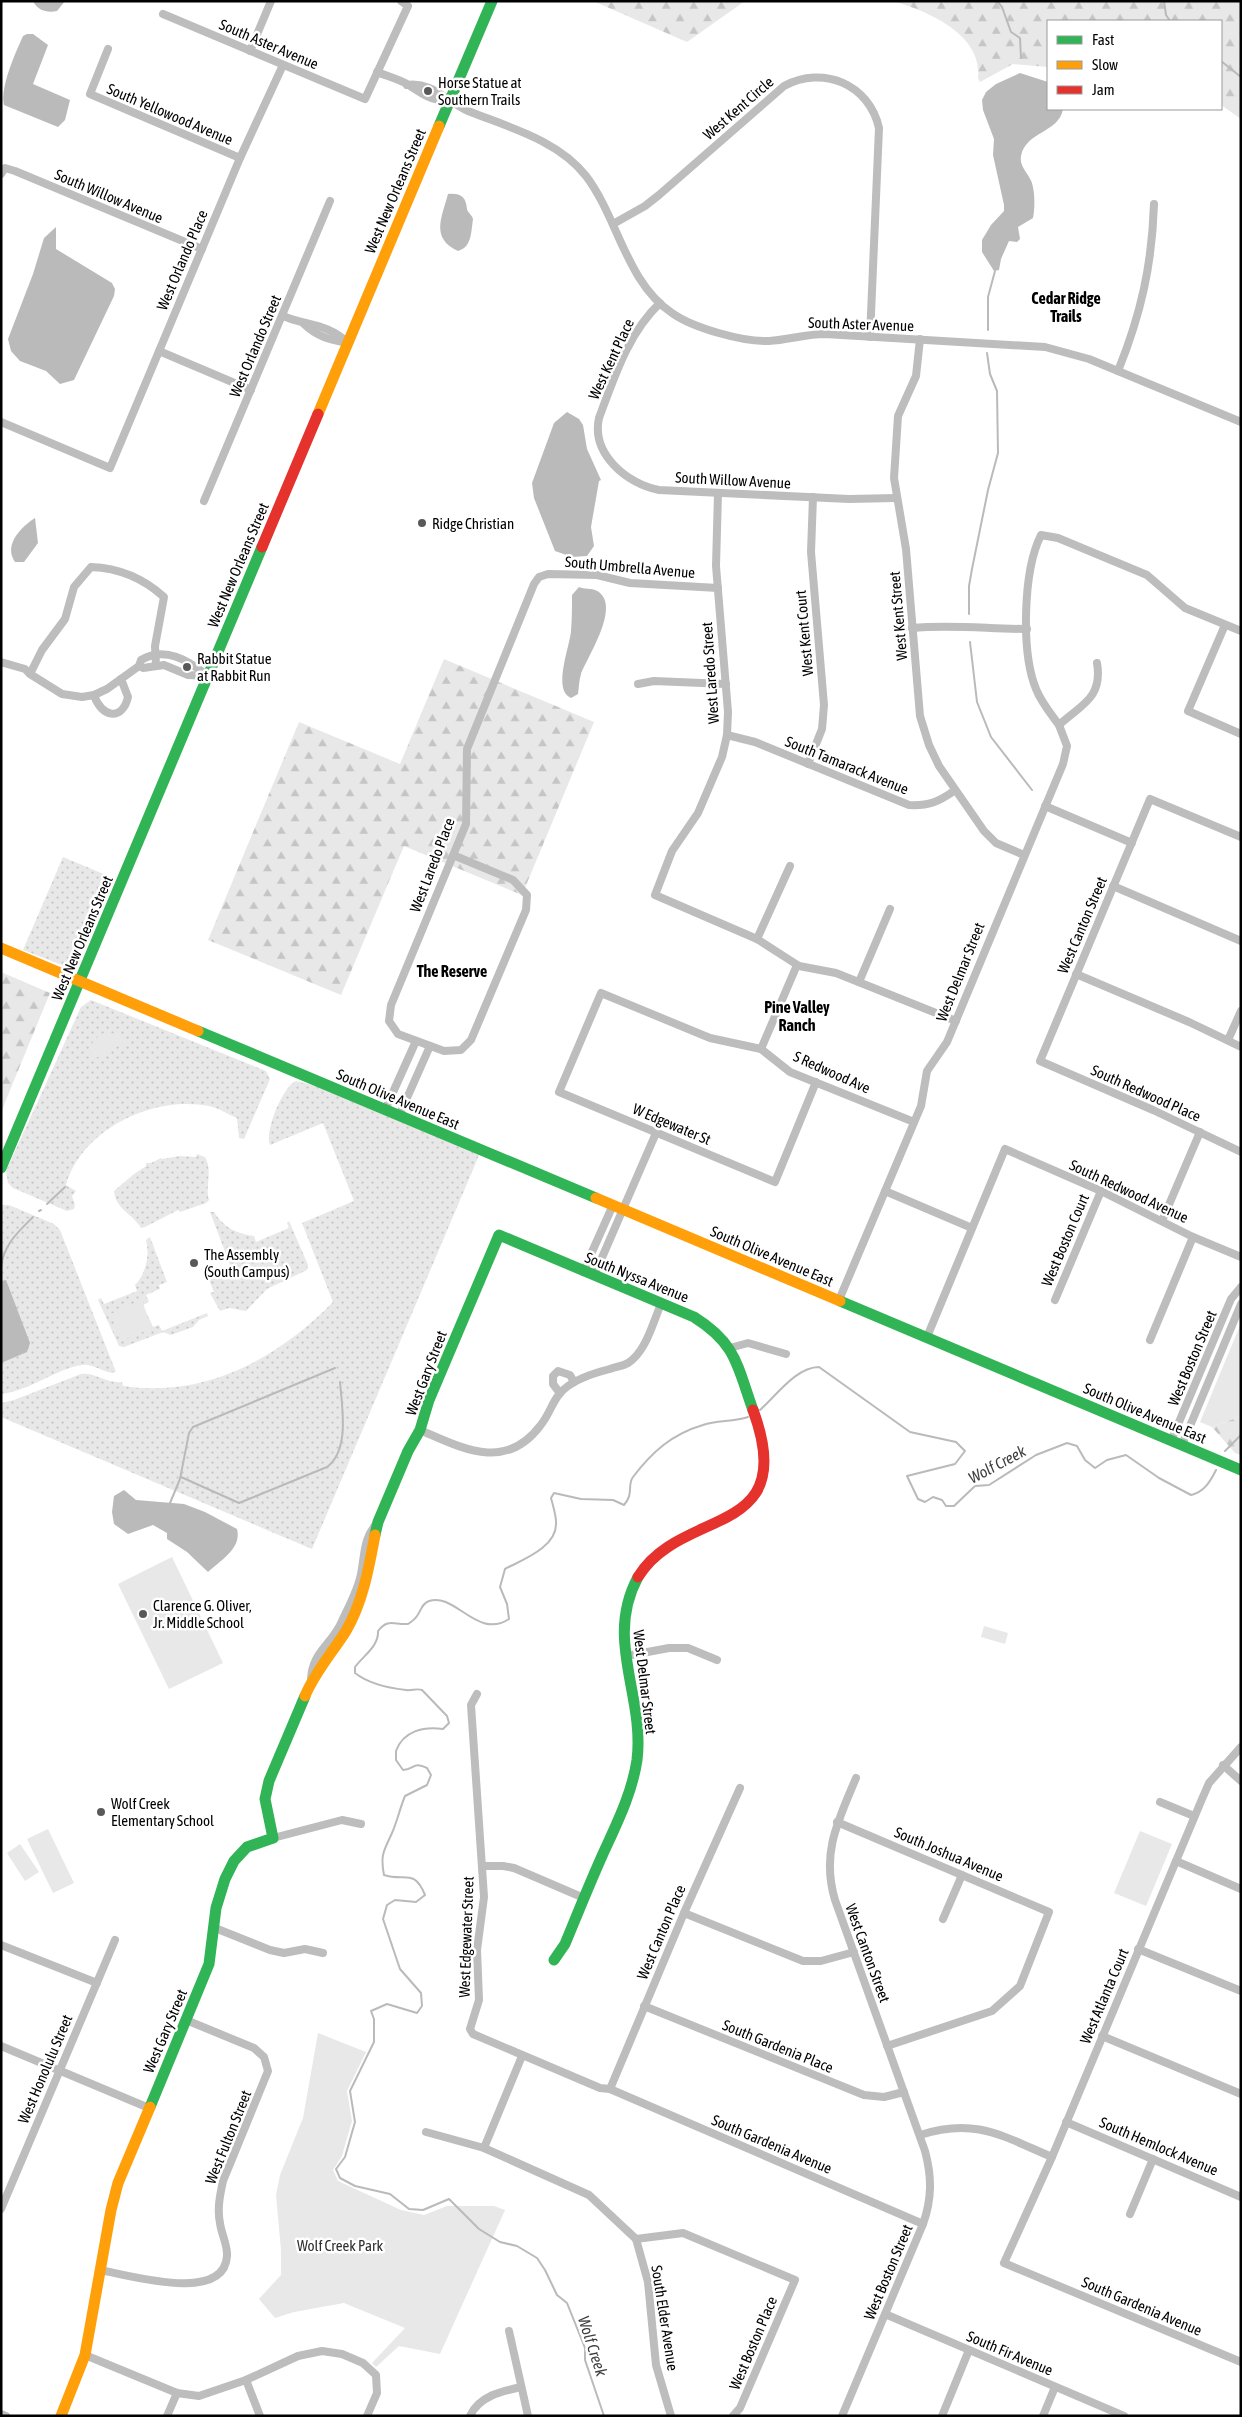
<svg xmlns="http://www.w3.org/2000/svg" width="1242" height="2417" font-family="'Asap Condensed',sans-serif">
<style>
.grass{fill:url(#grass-dots)}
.forest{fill:url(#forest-firs)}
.green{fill:#e8e8e8}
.water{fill:#bababa}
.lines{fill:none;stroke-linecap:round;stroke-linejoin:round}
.stream{stroke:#bababa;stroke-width:2}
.street{stroke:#bdbdbd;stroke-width:8}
.fast{stroke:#30b455;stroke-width:11}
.slow{stroke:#ff9f0a;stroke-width:11}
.jam{stroke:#e5322d;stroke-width:11}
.poi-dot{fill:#595959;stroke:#fff;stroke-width:2}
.labels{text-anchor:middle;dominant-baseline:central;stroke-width:5;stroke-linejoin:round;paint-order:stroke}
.street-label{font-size:15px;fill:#000;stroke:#fff}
.poi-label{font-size:15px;fill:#000;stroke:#fff;text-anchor:start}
.park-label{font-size:15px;fill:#2d2d2d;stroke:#fff}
.neighbourhood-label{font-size:16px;font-weight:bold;fill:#000;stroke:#fff}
.water-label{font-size:16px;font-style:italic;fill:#3e3e3e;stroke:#fff}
</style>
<defs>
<pattern id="grass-dots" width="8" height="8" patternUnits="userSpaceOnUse" patternTransform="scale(1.25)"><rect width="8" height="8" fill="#e8e8e8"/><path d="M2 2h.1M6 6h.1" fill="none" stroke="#c5c5c5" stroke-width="1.8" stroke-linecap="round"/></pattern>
<pattern id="forest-firs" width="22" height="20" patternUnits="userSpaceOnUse" patternTransform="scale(1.25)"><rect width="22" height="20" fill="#e8e8e8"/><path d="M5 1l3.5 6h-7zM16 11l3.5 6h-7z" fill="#c5c5c5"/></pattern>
</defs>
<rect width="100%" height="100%" fill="#fff"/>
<!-- grass -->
<g class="grass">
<polygon points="63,857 113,878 78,960 67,967 23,950"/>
<path d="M91,1000l170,69 5,2 4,8 -26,60 -5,-1 -2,-20c-10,-4 -18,-10 -28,-12 -56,-11 -127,23 -143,79l10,6 -4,5 3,9 -1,4 -7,2 -54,-23 -5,-5 -2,-12 75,-164z"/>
<path d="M296,1081l25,6 159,66 -168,396 -311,-132v-14l13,-3 67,-26c14,-2 26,10 41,8l1,4c83,12 154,-27 210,-84l-31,-79 52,-22 -31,-78 -53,22c-6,-13 13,-59 26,-64z"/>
<path d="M197,1154l8,3c8,15 0,28 4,43l-3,3 -26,9 -2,-2 -33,17 -4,1c-9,-15 -25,-18 -27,-37l20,-17 12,-8v-3h5l10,-5 1,1 18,-3 16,1z"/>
<path d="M1,1205h8l45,19 6,6 56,142c-11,3 -22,-9 -34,-7 -27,4 -52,26 -81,29z"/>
<path d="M210,1212h4c9,15 23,22 40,24l2,6 33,-14 -2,-5 2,-2 19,44 -1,5 -40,19 -21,22 -17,-3 -9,3 -10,-18 4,-1 -5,-12 23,-10z"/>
<path d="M150,1237l17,45 -8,3 1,4 -14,6 3,7 -6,3 10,22 6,-2 3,6 45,-18 1,3 -9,4 -6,7 -22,8 -8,-3 -39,15 -5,-1 -21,-46 3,-2 3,6 33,-13 -2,-6c11,-11 15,-30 11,-45z"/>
</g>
<!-- forest -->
<g class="forest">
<polygon points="593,1 745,1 687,42"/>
<path d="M893,1h348v118l-20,-14v-84h-173v46l-35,-3 -33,18 -2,-4c5,-44 -51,-67 -85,-77z"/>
<polygon points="444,659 594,722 522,895 404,846 341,995 208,940 299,722 400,764"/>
<polygon points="1,972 50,993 1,1112"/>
<polygon points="1241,1416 1241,1455 1235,1453 1212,1427"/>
</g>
<!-- green -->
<g class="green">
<polygon points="109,1032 120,1036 128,1046 121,1043 110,1053 90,1060 93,1041 101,1034"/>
<polygon points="143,1299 145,1312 153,1328 121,1341 111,1314"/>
<polygon points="1241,1323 1241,1416 1212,1427 1200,1422"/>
<polygon points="172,1557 223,1663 169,1689 118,1584"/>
<polygon points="984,1626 1008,1633 1005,1644 981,1637"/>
<polygon points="48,1829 74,1883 53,1893 27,1839"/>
<polygon points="1140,1831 1172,1844 1146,1906 1114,1893"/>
<polygon points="20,1844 39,1872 25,1881 7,1853"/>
<polygon points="318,2033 366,2052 347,2091 352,2121 342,2156 333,2170 338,2181 401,2210 424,2215 447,2206 494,2206 505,2210 440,2354 399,2346 376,2367 372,2363 405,2328 344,2303 294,2312 275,2318 259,2299 281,2275 281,2250 276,2195 280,2175 303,2118"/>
</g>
<!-- water -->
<g class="water">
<path d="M33,1h32l-8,10c-10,2 -19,0 -24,-10z"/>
<path d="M27,34h6l15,11 -15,39 37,16 -5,20 -7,7 -54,-22c-4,-18 11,-51 19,-69z"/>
<path d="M1020,73l28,9v27h15c-4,24 -37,22 -42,47 -2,11 8,18 11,27 3,10 3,25 1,35l-15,9 2,12 -3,3 -8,-1 -8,18 -2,11 -5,1 -12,-19v-12l9,-15 13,-14v-6l-11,-50 1,-16 -11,-29 -1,-10 4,-8 10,-8z"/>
<path d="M448,194c13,-1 18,3 19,15 1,4 5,6 6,10 -2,13 -1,28 -15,32 -28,-13 -16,-34 -10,-57z"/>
<polygon points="56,227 56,249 112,283 115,289 114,296 74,380 60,384 46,371 20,361 11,351 8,339 33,274 44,238"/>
<polygon points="567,412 579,419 583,425 587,449 601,480 599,481 591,527 594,546 587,556 572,557 555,551 534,498 532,483 554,423"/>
<path d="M35,518l3,25 -14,19h-9c-12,-17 6,-35 20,-44z"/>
<path d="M579,587c8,3 16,0 22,7 17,17 -14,64 -20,80 -2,6 -2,13 -3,20l-7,4c-19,-8 -1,-52 0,-67 1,-12 1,-24 1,-36z"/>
<polygon points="6,1280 30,1343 27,1352 1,1363 1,1281"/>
<path d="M124,1490l12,10 48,4 21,8 32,17c5,19 -16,31 -29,43l-21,-20 -20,-13v-6l-14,-8 -25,9 -14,-10 -2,-12 2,-16z"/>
</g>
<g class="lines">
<!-- stream -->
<g class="stream">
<polyline points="997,1 1002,7 1011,32 1020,38 1021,58"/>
<polyline points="1164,1 1166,15 1170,21"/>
<polyline points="1221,61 1241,77"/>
<polyline points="988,330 988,297 995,271"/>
<polyline points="969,614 969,586 972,569 988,490 998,453 997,391 990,374 987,353"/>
<polyline points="970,642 977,702 991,737 1032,790"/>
<polyline points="47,1204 65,1187"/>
<polyline points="39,1211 41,1210"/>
<path d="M1,1268c2,-23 17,-36 32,-51"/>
<path d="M760,1410c16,-14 36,-43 59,-43l91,65 46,10 9,9 -10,13 -48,12 11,23 7,3 8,-5 9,3 4,6h8l21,-20 14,-1 47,-30 31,-12 10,3 8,14 10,8 12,-8 19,-5 33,23 32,17c13,-3 19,-13 25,-25"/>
<polyline points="1225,1451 1241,1435"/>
<path d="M181,1477l58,26 88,-36c23,-17 15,-60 13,-85"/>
<polyline points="170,1503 180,1479 189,1433 193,1427 335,1368"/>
<path d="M604,2416l-19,-56v-12l-18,-45 -10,-8 -12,-25 -8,-12 -20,-12 -17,-4 -21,-13 -30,-30 -26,11 -14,-1 -19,-15 -35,-8 -15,-8 -4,-9 9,-12 10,-35 -5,-31 24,-49v-23l-3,-8 16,-7 30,9 5,-7 -1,-13 -21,-24 -17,-50 4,-14 8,-5 21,2 9,-7c-11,-27 -20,-13 -41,-20 -4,-21 0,-24 8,-42 5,-11 8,-25 13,-37l22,-11 4,-10 -4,-7c-14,-7 -12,1 -24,2l-7,-10v-9c7,-20 28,-25 47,-22l6,-6 -2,-7 -25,-26c-6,-2 -10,1 -16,0 -18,-2 -37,-6 -51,-17v-6c9,-12 24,-21 23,-36 10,-13 16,-6 30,-7 3,-2 7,-5 9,-8 4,-5 4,-12 12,-15 26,-9 48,39 80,18l-2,-15 -7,-17 5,-18c17,-9 53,-22 51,-47 0,-7 -3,-16 -5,-24l3,-5 27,6 32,1 11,5c10,-11 3,-20 9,-28 19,-25 39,-43 70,-52 14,-5 30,-3 45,-8"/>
</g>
<!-- street -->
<g class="street">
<polyline points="163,14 365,99 408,6 401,1"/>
<polyline points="108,49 90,94 240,158"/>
<polyline points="250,51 271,1"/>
<path d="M377,72c10,4 21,7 30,12 17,11 21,15 42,18"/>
<path d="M407,85c25,-4 40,17 61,26 40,16 90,29 118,65 32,42 40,106 86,137 21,15 71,29 97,28 19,-1 37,-7 56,-7l220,13 44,12 152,63"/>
<polyline points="1,174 5,168 15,171 202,249"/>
<path d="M613,224l32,-18 14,-11 125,-109c39,-21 85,-2 95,42l-9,209"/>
<path d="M660,303c-32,30 -46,75 -61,115 -8,36 28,66 60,72l190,9 47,-1"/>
<path d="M283,316c24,10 44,7 65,27"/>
<path d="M304,324c13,13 27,16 44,19"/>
<polyline points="920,339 916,376 898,416 894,478 906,549 920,716 929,745 939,766 984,831 996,843 1024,855"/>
<polyline points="159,351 251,390"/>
<path d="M1118,371c23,-57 34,-106 36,-167"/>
<polyline points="1,422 110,468 240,158 283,65"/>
<polyline points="718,493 716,566 728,712 727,735 722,757 698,813 672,851 655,895 757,939 799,966 836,973 956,1021"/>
<polyline points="204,501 330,201"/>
<polyline points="1225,625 1188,711 1241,734"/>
<path d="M912,628c39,-4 77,1 115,1"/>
<path d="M1,662l24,7 5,5 32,20 20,3 12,-2 13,-6 32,-23 2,-6c24,-14 47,0 67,16"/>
<polyline points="139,666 143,668 164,665 188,675 208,676"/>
<path d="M30,674l12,-24 23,-31 9,-32 17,-20c28,1 52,11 73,30l-9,49 1,19"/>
<polyline points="638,684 654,681 726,684"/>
<path d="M94,695c7,22 28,27 34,2l-7,-18"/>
<path d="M1059,725c-8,-11 -18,-23 -23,-36 -15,-37 -13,-118 5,-154l17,3 89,37 38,33 56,23"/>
<path d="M727,735l28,7 154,63c20,1 29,-3 45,-14"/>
<polyline points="808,764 822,729 824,705 811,552 813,497"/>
<polyline points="1045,806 1132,843"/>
<polyline points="1241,837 1150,799 1040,1061 1153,1110 1241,1152"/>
<polyline points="453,855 513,880 527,895 526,910 471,1040 461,1050 444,1051 398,1034 389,1021 391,1005 466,824 467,749 534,584 539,577 548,574 597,575 630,583 718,588"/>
<polyline points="1113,886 1241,941"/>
<polyline points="757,939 790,866"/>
<polyline points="1076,974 1189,1022 1241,1047"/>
<polyline points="859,982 890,909"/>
<polyline points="1228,1040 1241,1011"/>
<polyline points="761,1049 797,965"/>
<polyline points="816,1082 775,1182 559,1092 601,993 710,1038 761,1049 790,1072 914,1122"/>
<polyline points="385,1110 416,1041"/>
<polyline points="399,1116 430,1046"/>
<polyline points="885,1191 972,1228"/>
<polyline points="1162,1221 1200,1132"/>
<polyline points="583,1272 613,1205"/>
<polyline points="594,1276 656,1133"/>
<path d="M839,1300l82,-194 6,-35 20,-29 116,-278 4,-18 -8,-21c22,-20 44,-27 38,-62"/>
<polyline points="1055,1300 1101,1191"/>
<polyline points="927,1337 1005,1149 1101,1191 1193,1237 1241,1257"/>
<polyline points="1150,1340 1193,1237"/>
<polyline points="730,1348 748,1343 786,1354"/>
<polyline points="559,1392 553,1384 553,1376 558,1371 570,1375 574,1382"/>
<path d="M420,1430c42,18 85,42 120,-4 11,-13 13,-30 28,-40 13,-9 27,-13 42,-17 5,-2 13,-3 18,-6 18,-11 25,-41 33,-59"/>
<polyline points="1171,1441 1231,1299 1241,1287"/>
<polyline points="1182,1445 1241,1304"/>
<polyline points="626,1656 669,1648 688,1648 717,1660"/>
<path d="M311,1681c0,-29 21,-36 31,-60 7,-15 16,-31 19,-47 4,-20 2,-35 16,-51"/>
<polyline points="477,1694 471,1705 484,1897 477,1950 479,2000 470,2029 473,2034 600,2088 610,2089 923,2224"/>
<polyline points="1241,1747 1209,1783 1202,1799 1052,2157 1004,2263 1241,2362"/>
<polyline points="1223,1765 1241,1781"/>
<polyline points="1160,1802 1194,1816"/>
<polyline points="837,1822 1049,1912 1020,1986 992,2011 887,2046"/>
<polyline points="273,1838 342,1820 361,1824"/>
<polyline points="1176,1861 1241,1889"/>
<polyline points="482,1866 503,1866 514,1868 584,1898"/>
<polyline points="684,1913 803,1961 821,1961 854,1952"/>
<polyline points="943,1919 962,1875"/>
<polyline points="215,1928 270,1950 284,1953 305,1949 323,1953"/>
<polyline points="1,1945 97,1983"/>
<polyline points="1138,1949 1241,1991"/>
<polyline points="644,2006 864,2095 884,2097 904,2092"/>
<polyline points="1102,2036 1241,2094"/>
<polyline points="1,2046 149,2108"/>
<polyline points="610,2089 684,1913 740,1788"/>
<polyline points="1066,2122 1241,2197"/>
<polyline points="426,2132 484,2148 589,2195 636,2239 648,2282 656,2365 671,2416"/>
<path d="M920,2135c55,-18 82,1 132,22"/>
<polyline points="484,2148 522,2056"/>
<polyline points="1,2209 115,1940"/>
<polyline points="1130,2214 1153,2159"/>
<polyline points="636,2239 683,2233 795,2280 740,2408 733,2416"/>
<path d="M100,2270c29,5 124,34 127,-14 1,-10 -6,-23 -7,-33 -3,-14 0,-28 3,-42l45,-110 -4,-14 -10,-9 -68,-28"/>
<polyline points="885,2314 1124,2416"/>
<polyline points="509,2331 528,2416"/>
<polyline points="85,2355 177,2393 199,2396 246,2380 298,2356 322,2351 342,2354 363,2363 376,2375 377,2393 367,2416"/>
<polyline points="246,2380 260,2416"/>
<polyline points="1,2414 6,2416"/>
<polyline points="167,2416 177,2393"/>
<path d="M470,2416c9,-20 32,-25 51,-29"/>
<path d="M842,2416l81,-192c9,-25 9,-47 2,-73l-90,-251c-14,-47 3,-79 21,-122"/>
<polyline points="942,2416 969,2350"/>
<polyline points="1043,2416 1055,2387"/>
</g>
<!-- fast -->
<g class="fast">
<polyline points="439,126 492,1"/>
<polyline points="198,1031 596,1198"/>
<polyline points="1,1168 262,547"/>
<polyline points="840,1301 1241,1470"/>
<path d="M375,1535l3,-13 30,-71 12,-21 9,-30 70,-165 195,82c43,27 43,49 59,93"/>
<path d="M554,1960l11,-16c12,-29 24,-59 37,-88 14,-31 30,-62 35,-96 8,-65 -33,-120 1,-183"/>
<polyline points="150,2107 209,1964 216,1908 225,1879 234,1861 247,1847 273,1838 265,1799 269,1781 305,1696"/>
</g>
<!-- slow -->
<g class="slow">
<polyline points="318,414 439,126"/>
<polyline points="1,948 198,1031"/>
<polyline points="596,1198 840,1301"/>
<path d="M305,1696c10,-24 27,-43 41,-65 17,-29 23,-64 29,-96"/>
<polyline points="61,2416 85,2355 111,2210 118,2183 150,2107"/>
</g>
<!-- jam -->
<g class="jam">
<polyline points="262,547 318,414"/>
<path d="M638,1577c43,-71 163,-37 115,-167"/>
</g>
</g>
<!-- markers -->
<g class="poi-dot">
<circle cx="428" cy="91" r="5"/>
<circle cx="422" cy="523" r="5"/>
<circle cx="187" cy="667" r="5"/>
<circle cx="194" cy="1263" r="5"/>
<circle cx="143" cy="1614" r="5"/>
<circle cx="101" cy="1812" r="5"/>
</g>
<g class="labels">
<!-- street labels -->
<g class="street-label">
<text transform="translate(269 44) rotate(23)">South Aster Avenue</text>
<text transform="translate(738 108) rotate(-41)">West Kent Circle</text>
<text transform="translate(170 114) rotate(23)">South Yellowood Avenue</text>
<text transform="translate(395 191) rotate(-67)">West New Orleans Street</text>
<text transform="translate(109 196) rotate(23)">South Willow Avenue</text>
<text transform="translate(182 260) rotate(-67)">West Orlando Place</text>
<text transform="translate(861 324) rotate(2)">South Aster Avenue</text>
<text transform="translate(255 346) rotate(-67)">West Orlando Street</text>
<text transform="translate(611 359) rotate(-65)">West Kent Place</text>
<text transform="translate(733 480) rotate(3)">South Willow Avenue</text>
<text transform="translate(238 565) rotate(-67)">West New Orleans Street</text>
<text transform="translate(630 567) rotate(5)">South Umbrella Avenue</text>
<text transform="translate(898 616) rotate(-95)">West Kent Street</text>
<text transform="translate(804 633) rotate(-95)">West Kent Court</text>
<text transform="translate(710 673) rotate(-94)">West Laredo Street</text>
<text transform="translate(847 765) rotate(22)">South Tamarack Avenue</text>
<text transform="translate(432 865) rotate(-69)">West Laredo Place</text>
<text transform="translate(1082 925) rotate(-67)">West Canton Street</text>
<text transform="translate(82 938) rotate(-67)">West New Orleans Street</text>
<text transform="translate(960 972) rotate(-68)">West Delmar Street</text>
<text transform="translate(832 1072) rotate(24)">S Redwood Ave</text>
<text transform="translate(1146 1093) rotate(24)">South Redwood Place</text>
<text transform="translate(398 1099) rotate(23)">South Olive Avenue East</text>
<text transform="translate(672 1124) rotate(23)">W Edgewater St</text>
<text transform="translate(1129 1191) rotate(25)">South Redwood Avenue</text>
<text transform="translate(1065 1240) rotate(-67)">West Boston Court</text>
<text transform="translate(772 1256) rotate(23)">South Olive Avenue East</text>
<text transform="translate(637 1277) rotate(22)">South Nyssa Avenue</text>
<text transform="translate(1192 1358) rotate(-67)">West Boston Street</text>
<text transform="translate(426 1373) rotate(-69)">West Gary Street</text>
<text transform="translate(1145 1413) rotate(23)">South Olive Avenue East</text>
<text transform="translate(645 1682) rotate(83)">West Delmar Street</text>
<text transform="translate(949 1854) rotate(23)">South Joshua Avenue</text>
<text transform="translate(661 1932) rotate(-67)">West Canton Place</text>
<text transform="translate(466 1937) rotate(-88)">West Edgewater Street</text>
<text transform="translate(868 1953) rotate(70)">West Canton Street</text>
<text transform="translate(1104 1996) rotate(-67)">West Atlanta Court</text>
<text transform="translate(165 2031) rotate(-67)">West Gary Street</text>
<text transform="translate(778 2046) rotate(22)">South Gardenia Place</text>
<text transform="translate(45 2069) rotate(-67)">West Honolulu Street</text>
<text transform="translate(228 2137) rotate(-68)">West Fulton Street</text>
<text transform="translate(772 2144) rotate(23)">South Gardenia Avenue</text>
<text transform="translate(1159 2146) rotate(23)">South Hemlock Avenue</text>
<text transform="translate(888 2272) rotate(-67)">West Boston Street</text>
<text transform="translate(1142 2306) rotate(23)">South Gardenia Avenue</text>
<text transform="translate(665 2318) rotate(81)">South Elder Avenue</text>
<text transform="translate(753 2343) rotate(-67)">West Boston Place</text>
<text transform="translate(1010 2353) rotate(23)">South Fir Avenue</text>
</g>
<!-- poi labels -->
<g class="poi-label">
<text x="438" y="82">Horse Statue at<tspan x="438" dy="17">Southern Trails</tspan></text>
<text x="432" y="523">Ridge Christian</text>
<text x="197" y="658">Rabbit Statue<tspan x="197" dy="17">at Rabbit Run</tspan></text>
<text x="204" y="1254">The Assembly<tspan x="204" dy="17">(South Campus)</tspan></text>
<text x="153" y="1605">Clarence G. Oliver,<tspan x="153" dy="17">Jr. Middle School</tspan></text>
<text x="111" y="1803">Wolf Creek<tspan x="111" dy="17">Elementary School</tspan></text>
</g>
<!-- park labels -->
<g class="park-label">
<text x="340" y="2245">Wolf Creek Park</text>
</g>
<!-- neighbourhood labels -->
<g class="neighbourhood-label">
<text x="1066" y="298">Cedar Ridge<tspan x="1066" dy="18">Trails</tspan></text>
<text x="452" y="971">The Reserve</text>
<text x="797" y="1007">Pine Valley<tspan x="797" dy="18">Ranch</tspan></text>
</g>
<!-- water labels -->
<g class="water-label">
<text transform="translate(997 1464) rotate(-28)">Wolf Creek</text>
<text transform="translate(593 2346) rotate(72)">Wolf Creek</text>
</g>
</g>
<!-- border -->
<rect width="1242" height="2417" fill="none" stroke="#000000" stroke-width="5"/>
<!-- legend -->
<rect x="1047" y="20" width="175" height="90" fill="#ffffff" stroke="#999999"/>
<rect x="1057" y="36" width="25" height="8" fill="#30b455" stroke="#999999"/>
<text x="1092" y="45" font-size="15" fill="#000000">Fast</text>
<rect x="1057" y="61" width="25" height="8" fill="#ff9f0a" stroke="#999999"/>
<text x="1092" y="70" font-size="15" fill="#000000">Slow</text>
<rect x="1057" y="86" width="25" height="8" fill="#e5322d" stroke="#999999"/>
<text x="1092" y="95" font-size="15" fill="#000000">Jam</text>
</svg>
